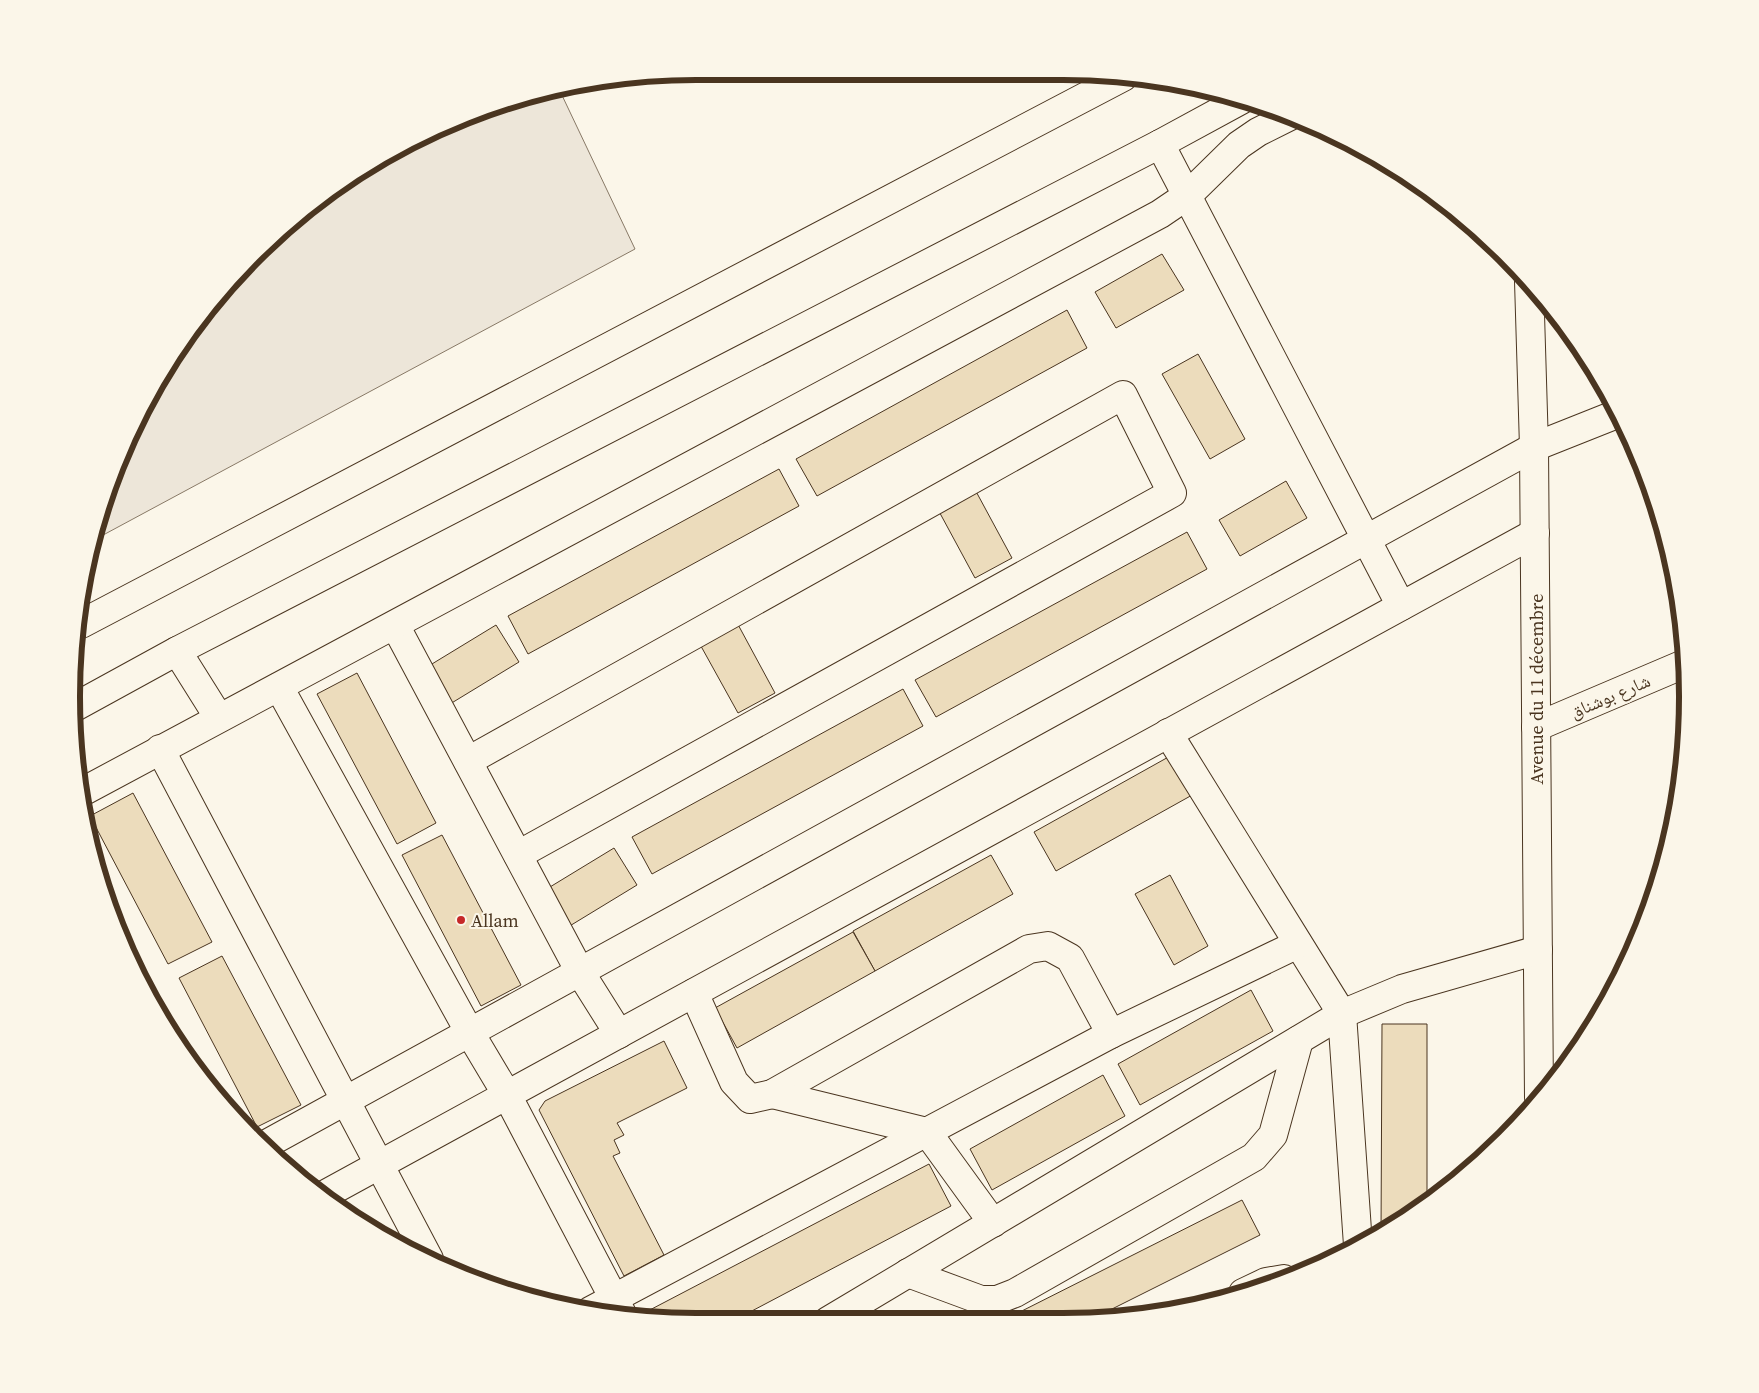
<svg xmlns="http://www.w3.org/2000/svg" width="1759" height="1393" font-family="'Source Serif 4','Noto Naskh Arabic',serif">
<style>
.green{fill:#ede6d9;stroke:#887966}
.building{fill:#ecdcbc;stroke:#4a3520}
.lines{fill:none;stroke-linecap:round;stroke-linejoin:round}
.minor-casing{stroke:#4a3520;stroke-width:30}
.highway-casing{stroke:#4a3520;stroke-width:30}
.minor{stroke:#fbf6e9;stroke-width:28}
.highway{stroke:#fbf6e9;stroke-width:28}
.poi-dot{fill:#c62828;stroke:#fbf6e9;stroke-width:2}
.labels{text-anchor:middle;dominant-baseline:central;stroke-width:4;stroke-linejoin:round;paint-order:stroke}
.street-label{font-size:18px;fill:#4a3520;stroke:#fbf6e9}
.poi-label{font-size:18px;fill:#4a3520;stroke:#fbf6e9;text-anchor:start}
.rim{fill:none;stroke:#4a3520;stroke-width:6}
</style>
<rect width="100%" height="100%" fill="#fbf6e9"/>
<!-- green -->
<polygon class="green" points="559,89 635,249 92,541 92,535 155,384 254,255 384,155 534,93"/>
<!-- building -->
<g class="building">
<polygon points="1162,254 1184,290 1116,328 1095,292"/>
<polygon points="1067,310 1087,348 817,496 796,459"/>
<polygon points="1198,354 1245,439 1210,459 1162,374"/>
<polygon points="779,469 799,506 528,654 508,616"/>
<polygon points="1286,481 1307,518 1240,556 1219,520"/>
<polygon points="972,484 1012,558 975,578 935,504"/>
<polygon points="1187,532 1207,569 936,717 915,680"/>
<polygon points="735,619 775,693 738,713 697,639"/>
<polygon points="496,625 519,662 450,704 427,667"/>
<polygon points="357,673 436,823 397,844 317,694"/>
<polygon points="903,689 923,726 652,874 632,837"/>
<polygon points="1172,755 1194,794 1056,871 1034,832"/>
<polygon points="133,793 212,942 168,964 90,816"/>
<polygon points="442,835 521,985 481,1006 402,855"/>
<polygon points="614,848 637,885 568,927 545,890"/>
<polygon points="991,855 1013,894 875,971 853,931"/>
<polygon points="1170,875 1208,946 1174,965 1135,894"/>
<polygon points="853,932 875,971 737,1048 715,1008"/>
<polygon points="222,956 301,1105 257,1127 179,978"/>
<polygon points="1251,990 1273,1031 1140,1105 1118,1064"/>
<polygon points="1382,1024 1427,1024 1427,1201 1381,1234"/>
<polygon points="664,1041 687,1088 617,1123 624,1135 614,1140 620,1153 613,1156 664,1255 624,1276 539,1110 545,1101"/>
<polygon points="1103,1075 1125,1116 992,1190 970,1149"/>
<polygon points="929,1164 951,1206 731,1322 696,1322 646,1317 644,1313"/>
<polygon points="1242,1200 1260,1235 1090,1320 1002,1321"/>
</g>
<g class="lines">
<!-- minor casing -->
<g class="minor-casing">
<g id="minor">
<polyline points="1160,144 1401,606"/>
<polyline points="1529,281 1534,447 1539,1098"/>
<polyline points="395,625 580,972 619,1034"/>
<polyline points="177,651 219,718"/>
<polyline points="279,687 470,1033 507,1095 622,1314"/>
<polyline points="1536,727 1684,664"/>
<polyline points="1168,733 1342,1014 1358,1245"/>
<polyline points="160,749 429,1259"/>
<polyline points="468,761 1123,395 1172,493 518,855"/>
<polyline points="84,791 1160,214 1188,195 1239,145 1258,132 1290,116"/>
<polyline points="694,993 734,1082 750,1099 772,1094 1029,949 1048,946 1070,958 1111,1034"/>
<polyline points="772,1094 927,1132 993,1223"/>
<polyline points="263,1146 1534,447 1617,414"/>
<polyline points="324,1195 1535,533"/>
<polyline points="908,1273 981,1300 997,1300 1015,1293 1254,1157 1273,1135 1299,1040"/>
<polyline points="1243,1293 1266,1282 1284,1279"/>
<polyline points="590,1311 1111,1034 1298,944"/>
<polyline points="828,1321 1342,1014 1402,989 1538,950"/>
</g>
</g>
<!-- highway casing -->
<g class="highway-casing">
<g id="highway">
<polyline points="81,624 1123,77"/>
<polyline points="73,708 177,651 1160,144 1241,100"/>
</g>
</g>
<!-- minor -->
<use href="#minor" class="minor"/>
<!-- highway -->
<use href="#highway" class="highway"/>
</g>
<!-- markers -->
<circle class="poi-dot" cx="461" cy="920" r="5"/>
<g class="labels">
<!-- street labels -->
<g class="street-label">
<text transform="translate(1536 689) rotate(-90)">Avenue du 11 décembre</text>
<text transform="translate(1610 696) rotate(-23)">شارع بوشناق</text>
</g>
<!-- poi labels -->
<g class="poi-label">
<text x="471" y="920">Allam</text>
</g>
</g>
<!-- crop -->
<path d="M0 0H1759V1393H0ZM696 80H1063A616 616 0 0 1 1679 696V697A616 616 0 0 1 1063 1313H696A616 616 0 0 1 80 697V696A616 616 0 0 1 696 80Z" fill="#fbf6e9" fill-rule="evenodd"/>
<path class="rim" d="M696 80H1063A616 616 0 0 1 1679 696V697A616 616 0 0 1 1063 1313H696A616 616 0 0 1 80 697V696A616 616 0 0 1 696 80Z"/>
</svg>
